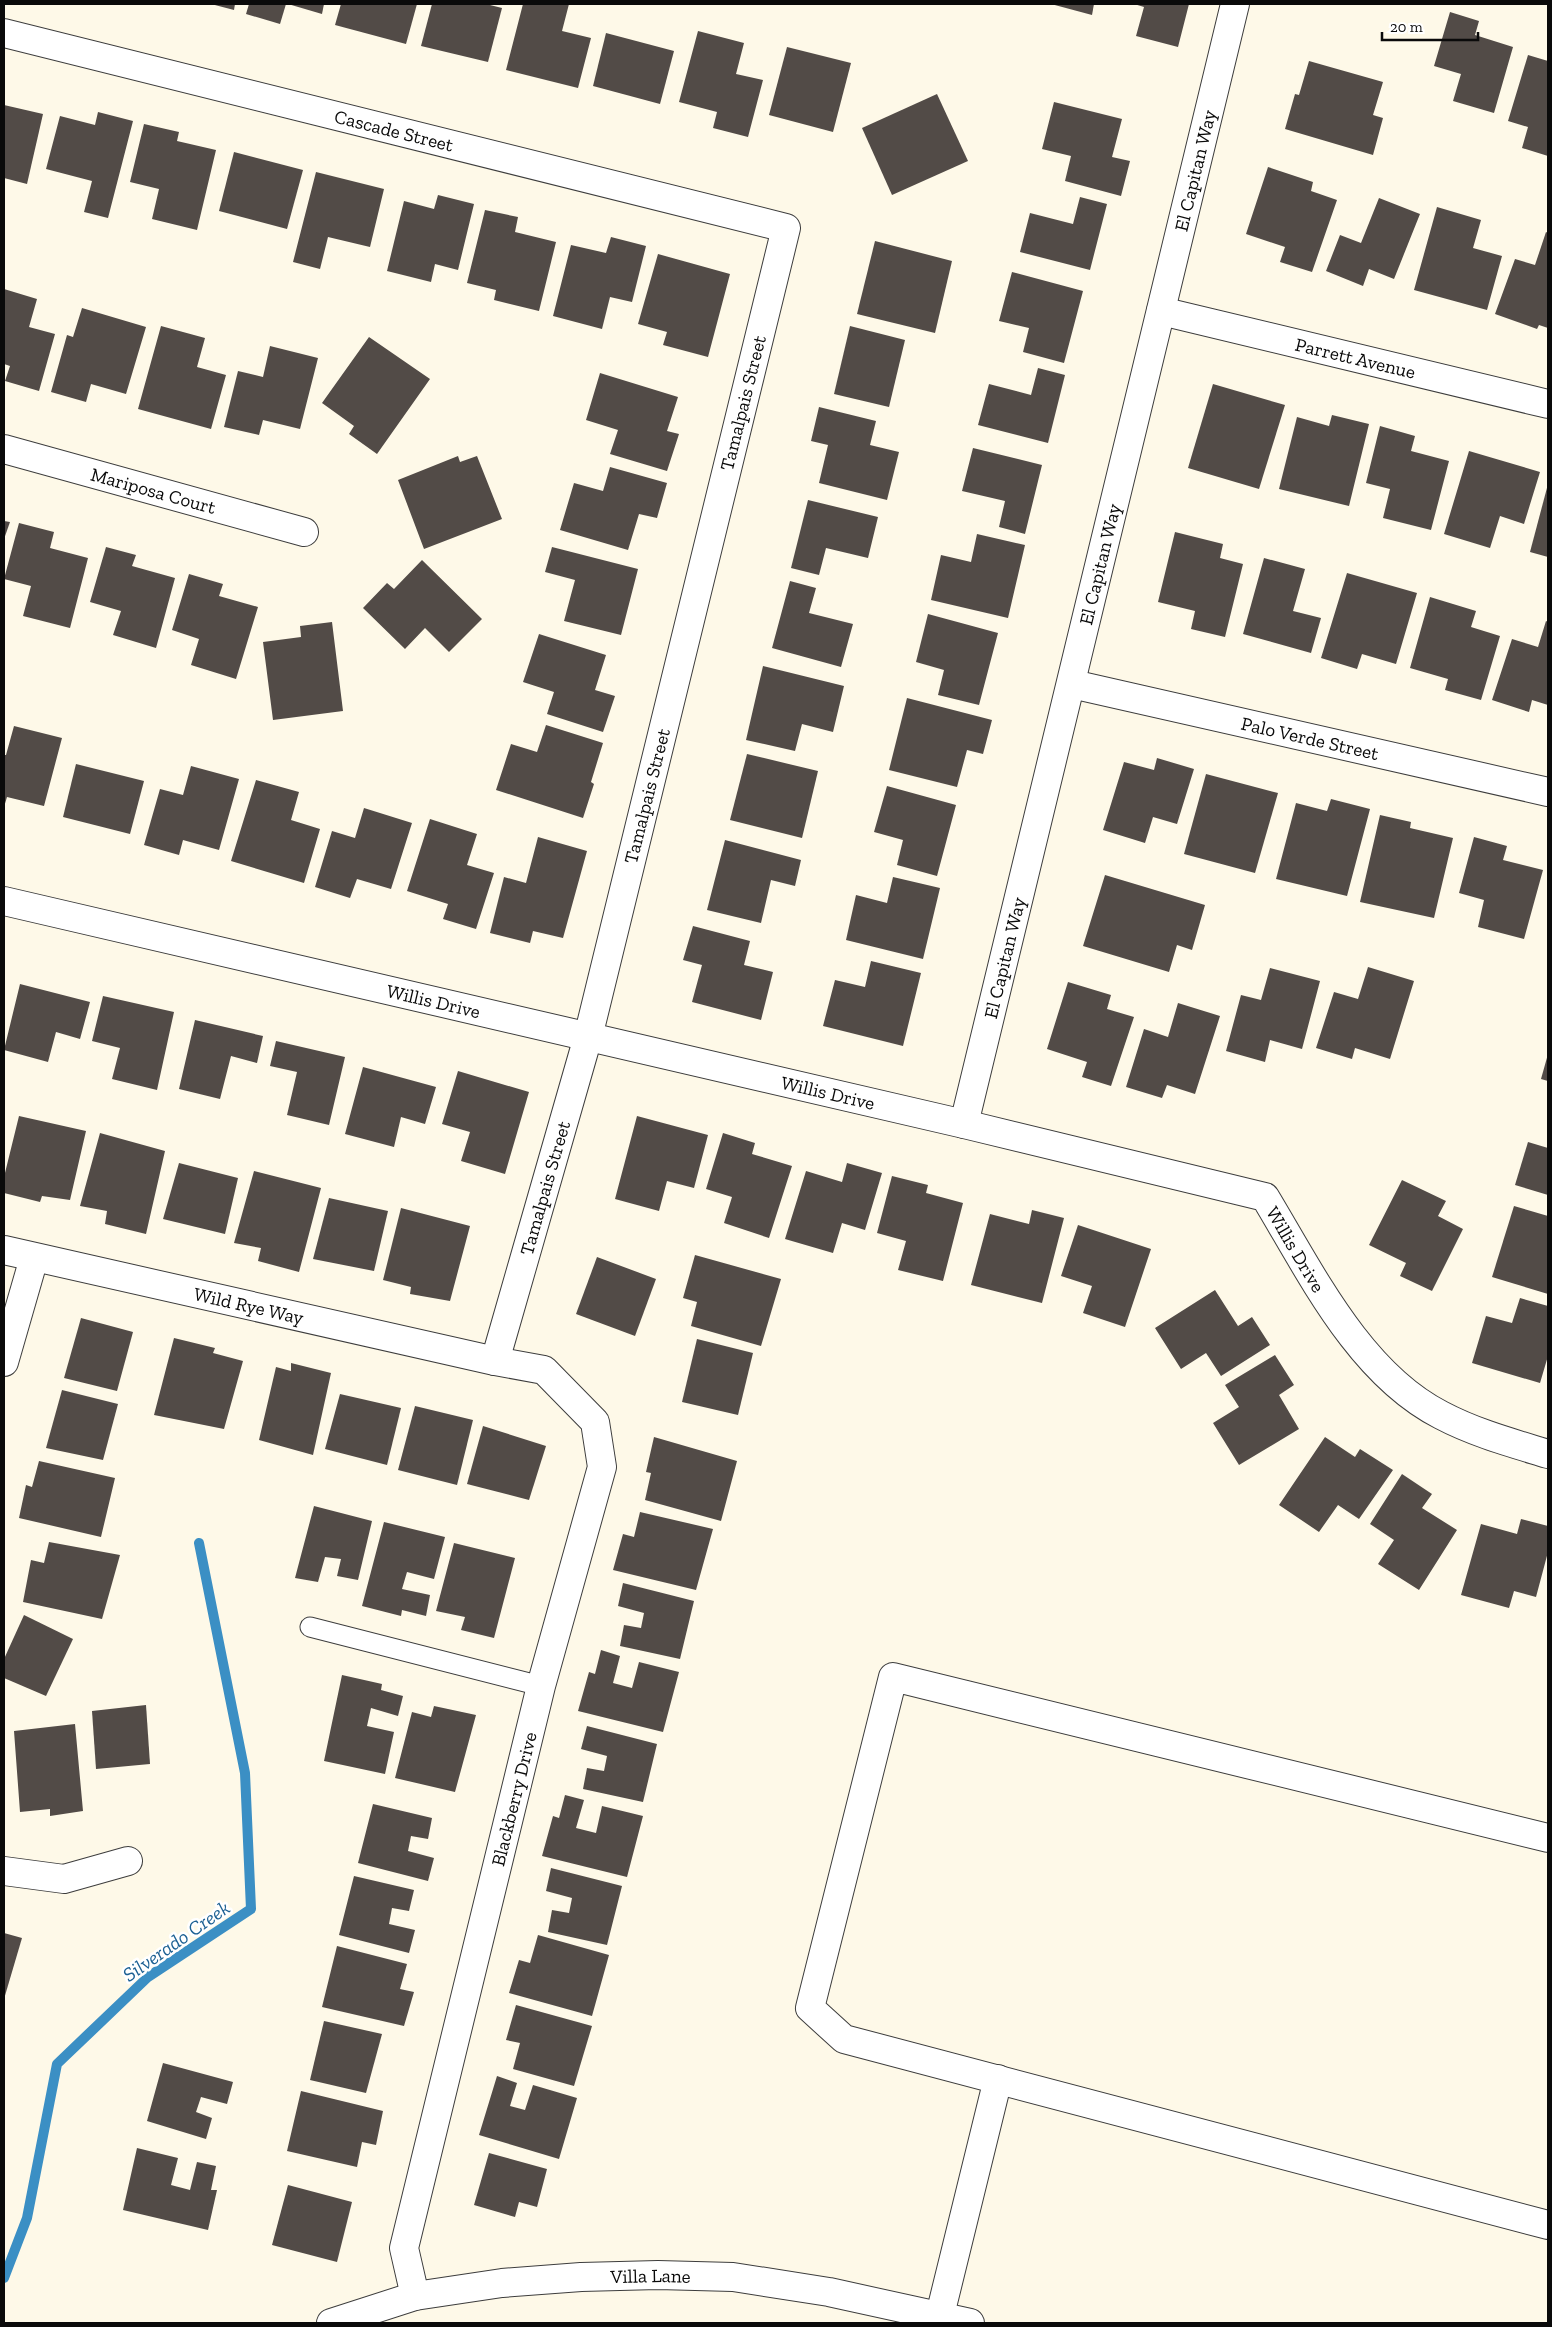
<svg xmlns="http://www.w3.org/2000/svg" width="1552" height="2327" font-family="'Zilla Slab',serif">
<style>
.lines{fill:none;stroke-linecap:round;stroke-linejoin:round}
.stream{stroke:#3b8fc4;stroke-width:10}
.building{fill:#524b47}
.lane-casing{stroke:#3d3d3d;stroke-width:21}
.street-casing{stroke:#3d3d3d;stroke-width:30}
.lane{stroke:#fff;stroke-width:19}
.street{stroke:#fff;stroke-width:28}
.labels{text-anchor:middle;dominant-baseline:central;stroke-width:5;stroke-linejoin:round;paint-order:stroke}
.street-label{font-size:19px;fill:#0a0a0a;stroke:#fff}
.water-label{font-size:20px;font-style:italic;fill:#1c6093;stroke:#fff}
</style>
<rect width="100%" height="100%" fill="#fef9e8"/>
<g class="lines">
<!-- stream -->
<polyline class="stream" points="4,2278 27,2218 57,2064 148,1977 251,1909 245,1773 199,1543"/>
</g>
<!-- building -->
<g class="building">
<polygon points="211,4 235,4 234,10"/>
<polygon points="249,4 286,4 280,24 246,14"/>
<polygon points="288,4 324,4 322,14"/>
<polygon points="341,4 417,4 406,44 335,25"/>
<polygon points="432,4 486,4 502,8 488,62 421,46"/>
<polygon points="523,4 569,4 562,31 591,38 578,88 506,70"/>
<polygon points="1051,4 1094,4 1092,15"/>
<polygon points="1134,4 1189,4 1178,47 1136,36 1144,7"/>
<polygon points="1450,12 1479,21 1475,35 1513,47 1494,113 1453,101 1461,74 1434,66"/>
<polygon points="698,31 744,43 736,74 763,80 748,137 713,128 717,112 679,102"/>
<polygon points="606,33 674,51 660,104 593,86"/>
<polygon points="787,47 851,63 833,132 769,115"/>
<polygon points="1528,55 1548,61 1548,156 1522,148 1528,127 1508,121"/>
<polygon points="1309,61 1383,82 1373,115 1383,118 1373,155 1285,129 1295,94 1299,95"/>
<polygon points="937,94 968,161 892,195 862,128"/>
<polygon points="1054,102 1122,119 1112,157 1130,161 1121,196 1065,181 1071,156 1042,149"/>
<polygon points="4,105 43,114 27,184 4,178"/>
<polygon points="98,112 133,121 108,218 84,212 92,181 46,169 60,116 95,125"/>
<polygon points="144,124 179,132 177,141 216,150 197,230 152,219 159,189 130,182"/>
<polygon points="234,152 303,170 287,229 219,211"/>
<polygon points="1268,167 1313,182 1311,191 1337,200 1312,272 1280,262 1285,247 1246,234"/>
<polygon points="316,172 384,189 370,247 328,237 320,269 293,262"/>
<polygon points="438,195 474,204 458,270 435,264 431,282 387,271 404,201 434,209"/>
<polygon points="1080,197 1107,204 1090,270 1020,252 1030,213 1073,224"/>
<polygon points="1379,198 1420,214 1394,279 1369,269 1363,286 1326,271 1340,235 1361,243"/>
<polygon points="1437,207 1481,220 1473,248 1502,256 1487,310 1414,290"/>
<polygon points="485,210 518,217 515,232 556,242 539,311 494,300 496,290 467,283"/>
<polygon points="1546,232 1548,233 1548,328 1539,325 1537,329 1495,314 1515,259 1535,265"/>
<polygon points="611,237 646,246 632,302 610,297 602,329 553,316 571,245 606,253"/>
<polygon points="875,241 952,261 935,333 857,314"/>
<polygon points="658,254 730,274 708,357 663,345 667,332 638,324"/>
<polygon points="1012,272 1083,291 1064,363 1023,352 1029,328 999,321"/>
<polygon points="4,289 37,299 29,327 55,334 39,391 5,381 10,366 4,364"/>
<polygon points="82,308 146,327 126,394 91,384 86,402 51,392 67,335 73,337"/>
<polygon points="161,326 205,338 197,367 226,375 211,429 138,409"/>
<polygon points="850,326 905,340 889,407 834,394"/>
<polygon points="369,337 430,379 377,454 349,434 354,426 322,403"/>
<polygon points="270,346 318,358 300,429 263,420 259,435 224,427 238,371 263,377"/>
<polygon points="1038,368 1065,375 1048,443 978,425 989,384 1031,395"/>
<polygon points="600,373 678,397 667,431 679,434 667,471 610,454 618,430 586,420"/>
<polygon points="1213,384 1285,405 1259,489 1188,468"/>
<polygon points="819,407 876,421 870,445 899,452 887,500 819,483 828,445 811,441"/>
<polygon points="1332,415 1369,424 1349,506 1279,489 1297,417 1329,426"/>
<polygon points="1380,426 1415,436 1411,451 1449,461 1431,530 1383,518 1390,489 1366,483"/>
<polygon points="973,448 1042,465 1025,534 999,527 1005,501 962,491"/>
<polygon points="1469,451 1540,472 1524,524 1500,516 1490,548 1444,534"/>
<polygon points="458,456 460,462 477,456 502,519 424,549 398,480"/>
<polygon points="610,467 667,483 657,518 639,514 628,550 560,530 574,483 603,491"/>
<polygon points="1548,484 1548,557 1530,552"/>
<polygon points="808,500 878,517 868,558 826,548 819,575 791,568"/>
<polygon points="4,521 10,522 4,539"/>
<polygon points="19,523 54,532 50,548 88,558 70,628 23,616 31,586 4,579"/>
<polygon points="1175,532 1223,544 1220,558 1243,564 1225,637 1191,629 1195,611 1158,602"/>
<polygon points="977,534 1025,545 1008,618 931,600 941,555 971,562"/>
<polygon points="106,547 136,555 132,566 175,578 156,648 113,635 121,611 90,602"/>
<polygon points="552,547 638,569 621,635 564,621 575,580 545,572"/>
<polygon points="1264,558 1305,569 1293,611 1321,618 1311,653 1243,634"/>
<polygon points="422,560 482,619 449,652 425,628 405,649 363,608 387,583 394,589"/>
<polygon points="1347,573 1417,593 1396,664 1362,654 1357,669 1321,658"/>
<polygon points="189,574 223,584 219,596 258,607 236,679 191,665 199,639 172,630"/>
<polygon points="790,581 816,588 809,613 853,624 841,667 772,648"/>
<polygon points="1430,597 1476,611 1471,627 1500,636 1481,700 1445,690 1448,679 1410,668"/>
<polygon points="928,614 998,633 979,705 938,695 944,670 916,662"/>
<polygon points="1546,621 1548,622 1548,705 1532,700 1529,712 1492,700 1512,639 1538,647"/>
<polygon points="332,622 343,711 273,720 263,642 301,637 300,626"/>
<polygon points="539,634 606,655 595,690 615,696 603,732 547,714 554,692 523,682"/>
<polygon points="763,666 844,686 833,732 802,724 795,751 746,740"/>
<polygon points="907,698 992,720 983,754 967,750 957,787 889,770"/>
<polygon points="546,725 603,743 591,782 594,784 583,818 496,790 511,744 537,752"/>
<polygon points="14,726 62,738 44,806 7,797 4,807 4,755 6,755"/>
<polygon points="747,754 818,771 802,838 730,820"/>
<polygon points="1157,758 1194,769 1177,824 1153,817 1145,843 1103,830 1124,762 1154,770"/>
<polygon points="76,764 144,781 130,834 63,817"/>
<polygon points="191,766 239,779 219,850 183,840 179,855 144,845 160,789 183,795"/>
<polygon points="1206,774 1278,793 1255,873 1184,854"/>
<polygon points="256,780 299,792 291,820 320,829 304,883 231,861"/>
<polygon points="887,786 956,805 937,876 897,865 903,840 874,832"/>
<polygon points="1331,799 1370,809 1347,896 1276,879 1296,803 1327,811"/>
<polygon points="364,808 412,823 391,889 357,879 350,898 315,887 332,831 355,838"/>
<polygon points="1380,815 1411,822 1410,828 1453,838 1434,918 1360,902"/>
<polygon points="430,819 477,834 467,865 494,873 476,929 443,919 448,904 407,891"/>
<polygon points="538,837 587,851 563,938 533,931 530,943 490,933 504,877 526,883"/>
<polygon points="1474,837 1507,846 1503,860 1543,870 1524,939 1478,927 1484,900 1459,893"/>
<polygon points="725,840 801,860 795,886 771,880 761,923 707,910"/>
<polygon points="1105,875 1205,905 1192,950 1177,945 1169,972 1083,946"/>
<polygon points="893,877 940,888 923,959 846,940 856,895 887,903"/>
<polygon points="693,926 750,941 744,965 773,972 761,1020 692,1002 702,965 683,960"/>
<polygon points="871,961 921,973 903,1046 823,1026 835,980 865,987"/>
<polygon points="1368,967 1414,981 1390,1059 1355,1048 1352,1059 1316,1048 1334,992 1358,999"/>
<polygon points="1270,968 1320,981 1302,1049 1270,1040 1265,1062 1226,1051 1241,995 1261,1000"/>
<polygon points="1068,982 1111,995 1107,1009 1134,1017 1111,1086 1082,1077 1087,1062 1047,1049"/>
<polygon points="20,984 90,1002 80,1039 56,1032 48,1062 4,1050"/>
<polygon points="103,996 174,1012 157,1090 112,1079 120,1048 92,1041"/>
<polygon points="1178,1003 1220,1016 1195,1094 1167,1085 1162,1098 1126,1087 1144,1029 1168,1037"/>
<polygon points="195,1020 263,1036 257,1063 231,1056 220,1099 179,1089"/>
<polygon points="276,1041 345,1057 329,1125 287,1115 297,1072 270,1066"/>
<polygon points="1548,1054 1548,1081 1541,1079"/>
<polygon points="363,1067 436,1087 425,1124 401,1117 394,1147 345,1134"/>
<polygon points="458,1071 529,1092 505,1174 461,1161 470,1132 442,1124"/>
<polygon points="19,1116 86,1131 70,1200 42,1196 40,1202 4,1193 4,1177"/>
<polygon points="637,1116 708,1135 694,1188 667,1181 659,1211 615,1199"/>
<polygon points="100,1133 165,1151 146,1234 105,1224 107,1211 80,1206"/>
<polygon points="723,1133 755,1143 752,1154 792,1166 769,1238 724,1223 732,1197 706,1189"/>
<polygon points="1528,1142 1548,1148 1548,1195 1515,1185"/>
<polygon points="179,1163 238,1178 225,1234 163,1219"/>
<polygon points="847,1163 882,1173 865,1230 842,1223 833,1253 785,1239 806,1171 842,1182"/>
<polygon points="254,1171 321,1188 299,1272 258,1261 261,1248 234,1243"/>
<polygon points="892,1176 928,1185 926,1193 963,1203 943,1281 898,1270 906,1241 877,1233"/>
<polygon points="1402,1180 1446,1201 1438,1216 1463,1229 1432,1291 1400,1276 1406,1263 1369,1245"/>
<polygon points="329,1198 388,1211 374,1271 313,1259"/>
<polygon points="1514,1206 1548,1216 1548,1294 1492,1277"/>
<polygon points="401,1208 470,1226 450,1301 410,1294 411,1287 383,1280"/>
<polygon points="1032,1210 1064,1218 1042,1303 971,1285 990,1214 1029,1224"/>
<polygon points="1078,1225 1151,1249 1125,1327 1083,1313 1092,1286 1061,1276"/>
<polygon points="695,1255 781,1279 761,1346 691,1326 697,1302 683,1298"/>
<polygon points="597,1257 656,1279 635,1336 576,1314"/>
<polygon points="1215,1290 1238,1326 1252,1317 1270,1345 1221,1376 1206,1353 1181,1369 1155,1328"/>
<polygon points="1520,1298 1548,1306 1548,1356 1540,1383 1472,1363 1486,1316 1512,1323"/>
<polygon points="81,1318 133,1332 117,1391 64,1378"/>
<polygon points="174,1338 215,1348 213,1353 243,1361 224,1429 154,1415"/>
<polygon points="697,1339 753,1353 738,1415 682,1402"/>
<polygon points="1275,1355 1294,1385 1279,1395 1299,1429 1239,1465 1213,1423 1239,1407 1225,1385"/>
<polygon points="291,1363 331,1373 313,1455 259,1440 276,1367 291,1371"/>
<polygon points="62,1390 118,1404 103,1460 46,1448"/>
<polygon points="340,1394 401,1408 387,1465 325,1449"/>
<polygon points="415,1406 473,1420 457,1485 398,1470"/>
<polygon points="483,1426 546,1446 529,1500 467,1484"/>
<polygon points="654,1437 737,1461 721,1521 645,1500 651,1473 646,1472"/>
<polygon points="1325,1437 1355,1457 1360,1449 1393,1470 1359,1519 1338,1505 1319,1532 1279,1505"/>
<polygon points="39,1461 115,1478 101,1537 19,1518 26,1485 32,1487"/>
<polygon points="1402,1474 1432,1494 1422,1508 1457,1530 1419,1590 1378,1564 1394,1540 1370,1524"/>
<polygon points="314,1506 372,1521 358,1580 337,1576 341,1559 325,1557 318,1582 295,1578"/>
<polygon points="640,1512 713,1529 696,1590 613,1570 623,1534 634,1537"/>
<polygon points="1521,1519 1548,1526 1548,1552 1536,1597 1514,1591 1509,1608 1461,1595 1481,1524 1517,1534"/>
<polygon points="384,1522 445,1537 434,1579 407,1572 402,1589 430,1595 426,1616 402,1610 401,1616 362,1606"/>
<polygon points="49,1542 120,1555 102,1619 23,1602 31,1560 44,1563"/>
<polygon points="454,1543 515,1558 494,1638 461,1630 465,1617 436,1611"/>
<polygon points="623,1583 694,1601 680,1659 620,1646 624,1625 641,1628 644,1613 618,1606"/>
<polygon points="24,1615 73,1639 46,1696 4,1678 4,1659"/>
<polygon points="601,1650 620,1656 613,1683 632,1688 639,1662 679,1672 663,1732 578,1711 589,1672 595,1674"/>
<polygon points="342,1675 382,1684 381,1690 403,1696 398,1716 371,1708 367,1726 394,1732 385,1774 324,1761"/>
<polygon points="146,1705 150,1764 96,1769 92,1711"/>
<polygon points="434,1706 476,1715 455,1792 395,1778 412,1712 431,1717"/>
<polygon points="75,1724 83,1811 50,1816 50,1809 20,1812 14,1731"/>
<polygon points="587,1726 657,1744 643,1802 583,1789 587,1768 604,1771 607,1756 581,1749"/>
<polygon points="565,1795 584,1800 576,1828 596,1833 602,1806 643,1816 627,1877 542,1856 553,1816 559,1818"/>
<polygon points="373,1804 432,1818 428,1839 411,1836 408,1851 434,1858 428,1881 358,1863"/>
<polygon points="551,1868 622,1886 607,1945 548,1932 552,1910 569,1913 572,1898 546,1891"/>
<polygon points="354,1876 414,1890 409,1911 392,1908 389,1924 415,1930 409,1953 339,1935"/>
<polygon points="4,1933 22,1938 4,1999"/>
<polygon points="538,1935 609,1955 592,2016 509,1993 519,1960 530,1963"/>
<polygon points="337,1946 407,1964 400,1989 414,1992 404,2026 322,2007"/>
<polygon points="516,2005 592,2026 574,2086 513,2069 520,2043 506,2040"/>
<polygon points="324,2021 382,2034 366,2093 310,2080"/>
<polygon points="163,2063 233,2082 227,2104 201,2097 196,2112 212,2118 206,2139 147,2121"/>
<polygon points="497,2076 517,2083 510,2106 525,2110 533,2085 577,2098 559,2159 479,2135"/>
<polygon points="301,2091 383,2111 376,2145 362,2142 357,2167 287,2151"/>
<polygon points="137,2148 178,2158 171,2185 190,2190 197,2162 216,2166 211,2190 217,2190 208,2230 123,2210"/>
<polygon points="489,2153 547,2169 537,2207 519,2202 515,2217 474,2205"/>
<polygon points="288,2185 352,2202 337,2262 272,2245"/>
</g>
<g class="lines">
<!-- lane casing -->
<g class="lane-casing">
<polyline id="lane" points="310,1627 541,1686"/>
</g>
<!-- street casing -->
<g class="street-casing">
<g id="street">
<path id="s1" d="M4,33l782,195 -198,809 -93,324"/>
<path id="s2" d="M1161,311l387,93"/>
<path id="s3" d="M4,449l300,83"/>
<path id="s4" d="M1072,684l476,108"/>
<path id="s5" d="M4,901l960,223 301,73c46,76 94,176 176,218 34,18 71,28 107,39"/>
<path id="s6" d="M964,1124l271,-1120"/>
<path id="s7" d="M4,1250l491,111 49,9 51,52 7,45 -61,219 -137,562 11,48"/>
<polyline points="4,1362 34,1258"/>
<polyline points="1548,1838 893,1677 810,2008 844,2039 1548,2225"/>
<polyline points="4,1871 64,1879 128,1861"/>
<path id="s8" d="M331,2323l84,-27 87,-13 79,-6 77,-2 75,2 96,15 141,31"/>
<polyline points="938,2323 998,2079"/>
</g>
</g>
<!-- lane -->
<use href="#lane" class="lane"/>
<!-- street -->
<use href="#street" class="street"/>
</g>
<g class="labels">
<!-- street labels -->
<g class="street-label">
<text stroke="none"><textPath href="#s1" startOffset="402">Cascade Street</textPath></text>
<text stroke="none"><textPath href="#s6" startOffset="981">El Capitan Way</textPath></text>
<text stroke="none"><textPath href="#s2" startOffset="200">Parrett Avenue</textPath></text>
<text transform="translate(743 403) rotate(-76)">Tamalpais Street</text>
<text stroke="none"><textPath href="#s3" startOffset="155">Mariposa Court</textPath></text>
<text stroke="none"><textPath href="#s6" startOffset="576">El Capitan Way</textPath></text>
<text stroke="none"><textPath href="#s4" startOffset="244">Palo Verde Street</textPath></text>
<text transform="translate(647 796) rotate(-76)">Tamalpais Street</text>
<text stroke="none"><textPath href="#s6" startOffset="171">El Capitan Way</textPath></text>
<text stroke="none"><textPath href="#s5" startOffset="441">Willis Drive</textPath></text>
<text stroke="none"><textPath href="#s5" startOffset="846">Willis Drive</textPath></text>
<text transform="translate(545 1188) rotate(-74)">Tamalpais Street</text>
<text stroke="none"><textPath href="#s5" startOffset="1356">Willis Drive</textPath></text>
<text stroke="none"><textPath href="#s7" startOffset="251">Wild Rye Way</textPath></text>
<text transform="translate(514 1799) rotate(-76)">Blackberry Drive</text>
<text stroke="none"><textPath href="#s8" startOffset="325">Villa Lane</textPath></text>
</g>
<!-- water labels -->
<g class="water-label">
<text transform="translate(176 1941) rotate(-35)">Silverado Creek</text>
</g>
</g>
<!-- border -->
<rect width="1552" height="2327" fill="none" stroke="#0a0a0a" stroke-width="10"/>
<!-- scale -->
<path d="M1382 32v8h96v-8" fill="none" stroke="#0a0a0a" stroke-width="2.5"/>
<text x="1390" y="32" font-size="15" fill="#0a0a0a" stroke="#ffffff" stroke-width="4" paint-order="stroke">20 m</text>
</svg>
